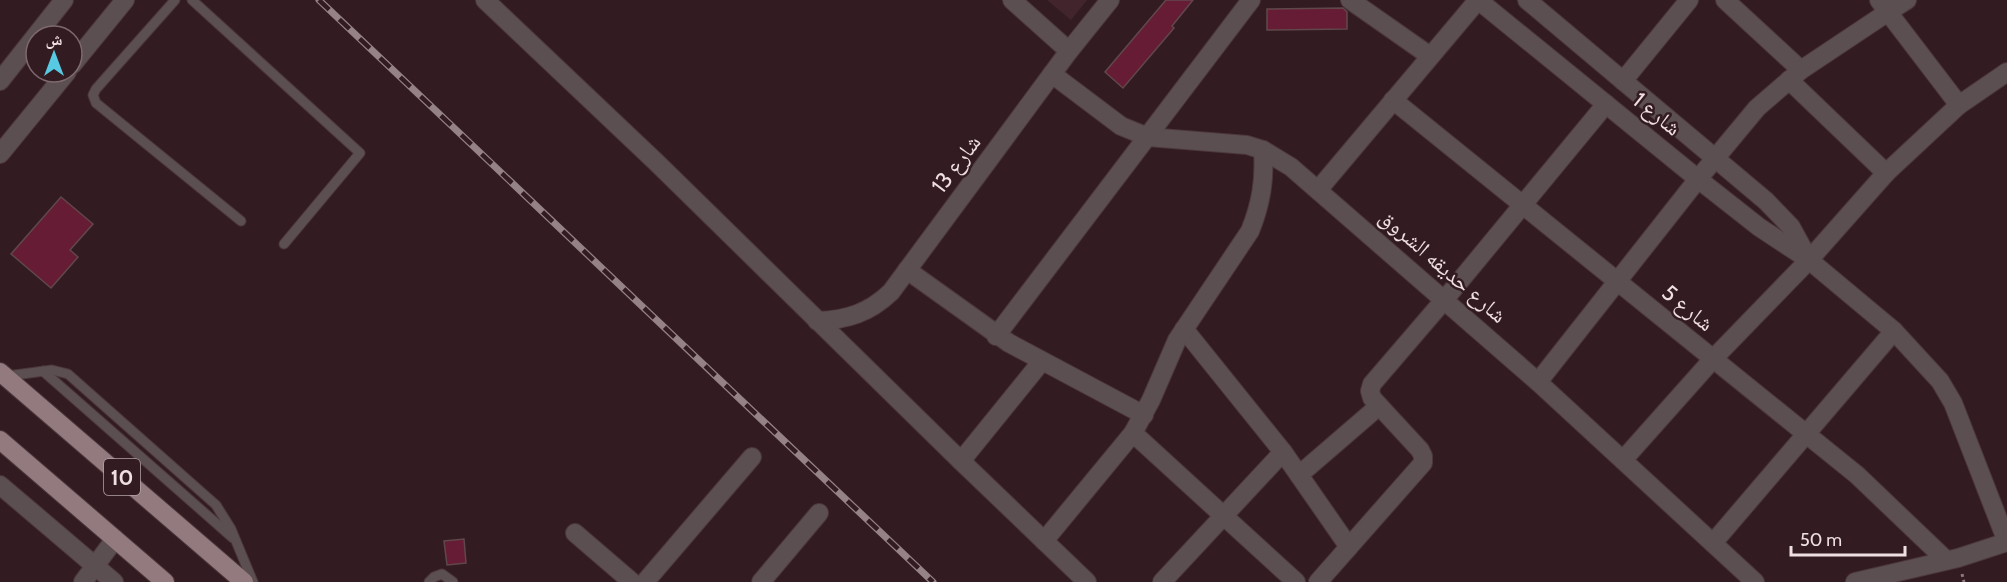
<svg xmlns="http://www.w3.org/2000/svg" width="2007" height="582" font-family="Cabin,'Noto Naskh Arabic',sans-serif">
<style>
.built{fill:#42252c}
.building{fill:#651c34;stroke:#61474c;stroke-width:1.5}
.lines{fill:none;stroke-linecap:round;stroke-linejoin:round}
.service-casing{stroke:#4c373c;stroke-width:11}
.minor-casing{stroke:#4c373c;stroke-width:20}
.tertiary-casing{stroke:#4c373c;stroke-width:20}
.primary-casing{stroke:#4c373c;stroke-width:20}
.path{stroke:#8c797d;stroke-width:3;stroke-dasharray:3 3;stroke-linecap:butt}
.service{stroke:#5b4f52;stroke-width:9}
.minor{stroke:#5b4f52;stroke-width:18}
.tertiary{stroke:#5b4f52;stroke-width:18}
.primary{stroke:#937a7f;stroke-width:18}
.rail-casing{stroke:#958286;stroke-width:7}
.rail{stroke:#321c21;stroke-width:4.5;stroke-dasharray:14;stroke-linecap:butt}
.labels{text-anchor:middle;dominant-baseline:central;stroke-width:5;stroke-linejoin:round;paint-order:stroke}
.shield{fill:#321c21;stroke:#b6a4a8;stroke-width:1.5}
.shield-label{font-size:21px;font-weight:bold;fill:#efdfe2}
.street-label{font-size:22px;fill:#efdfe2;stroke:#321c21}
</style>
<rect width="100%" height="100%" fill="#321c21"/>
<!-- built -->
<polygon class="built" points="1047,0 1087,0 1071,20"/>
<!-- building -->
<g class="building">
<polygon points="1166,0 1193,0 1172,26 1174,28 1123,88 1105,72"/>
<polygon points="1343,8 1347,12 1347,29 1267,30 1267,9"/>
<polygon points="61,197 93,224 70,250 78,257 51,288 11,254"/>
<polygon points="464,539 466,563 447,565 444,541"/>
</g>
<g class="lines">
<!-- service casing -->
<g class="service-casing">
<g id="service">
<polyline points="175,0 96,89 93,95 96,103 241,221"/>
<polyline points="192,0 360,153 284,244"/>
<polyline points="43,371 233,538"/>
<polyline points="7,376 52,370 68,374 216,505 231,529 253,582"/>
<polyline points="429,582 434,577 442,574 453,582"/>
</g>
</g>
<!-- minor casing -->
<g class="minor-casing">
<g id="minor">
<polyline points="1012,0 1069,51"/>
<polyline points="1350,0 1430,56"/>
<polyline points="1478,0 1698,179 1759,227 1809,260 1894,331 1940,381 1953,403 2007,542"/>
<polyline points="1527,0 1766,201 1791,227 1808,258"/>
<polyline points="1725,0 1801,70"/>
<polyline points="1907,0 1888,12 1959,105"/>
<polyline points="72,65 125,0"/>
<polyline points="1052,74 1121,126 1148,137 1247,145 1263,150 1291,167 1538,382 1755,582"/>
<polyline points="1789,80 1886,173"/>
<polyline points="0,81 64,0"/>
<polyline points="1623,81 1689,0"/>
<polyline points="1393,100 1857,475 1946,560"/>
<polyline points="0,154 67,72"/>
<polyline points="1318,190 1478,0"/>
<polyline points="907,270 1009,343 1144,415"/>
<path d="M817,321c30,-1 52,-8 74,-29l178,-241 41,-51"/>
<polyline points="1184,329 1283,452 1349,547"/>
<polyline points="996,336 1251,0"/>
<polyline points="1538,382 1698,179 1757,108 1801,70 1888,12 1879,0"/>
<polyline points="1133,433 1296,582"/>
<polyline points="1623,460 1713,359 1809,260 1886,173 1959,105 2007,72"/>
<polyline points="961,461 1042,361"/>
<polyline points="1299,475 1379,406"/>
<polyline points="0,485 114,582"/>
<polyline points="575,533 632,582"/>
<path d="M1044,541l89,-108 18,-33 26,-60 73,-109c11,-27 15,-51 13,-81"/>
<polyline points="1713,543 1894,331"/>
<polyline points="83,582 115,539"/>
<polyline points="645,582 752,457"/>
<polyline points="761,582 819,513"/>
<polyline points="1162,582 1283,452"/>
<polyline points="1318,582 1423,463 1423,456 1420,450 1372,398 1370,391 1372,384 1445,299 1606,104"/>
<polyline points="1855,582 1958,558 2007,542"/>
</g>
</g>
<!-- tertiary casing -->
<g class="tertiary-casing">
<polyline id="tertiary" points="485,0 656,162 961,461 1087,582"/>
</g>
<!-- primary casing -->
<g class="primary-casing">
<g id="primary">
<polyline points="0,372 244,582"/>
<polyline points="0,440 165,582"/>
</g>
</g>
<!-- path -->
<polyline class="path" points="1962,574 1964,582"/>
<!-- service -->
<use href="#service" class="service"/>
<!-- minor -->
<use href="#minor" class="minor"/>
<!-- tertiary -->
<use href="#tertiary" class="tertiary"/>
<!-- primary -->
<use href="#primary" class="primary"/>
<!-- rail casing -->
<g class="rail-casing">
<polyline id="rail" points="319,0 933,582"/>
</g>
<!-- rail -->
<use href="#rail" class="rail"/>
</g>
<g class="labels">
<!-- shield labels -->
<rect class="shield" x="104" y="459" width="36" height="36" rx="4.5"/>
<g class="shield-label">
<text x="122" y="477">10</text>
</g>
<!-- street labels -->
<g class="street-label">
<text transform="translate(1657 114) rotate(39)">شارع 1</text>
<text transform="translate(956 164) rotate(-53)">شارع 13</text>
<text transform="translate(1443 266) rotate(41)">شارع حديقه الشروق</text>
<text transform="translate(1688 308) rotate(39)">شارع 5</text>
</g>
</g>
<!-- north arrow -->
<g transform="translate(54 54)"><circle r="28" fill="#321c21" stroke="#7e6a6e" stroke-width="1.5"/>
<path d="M0-4.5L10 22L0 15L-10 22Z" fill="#57c9e2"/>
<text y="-9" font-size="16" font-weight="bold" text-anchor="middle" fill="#efdfe2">ش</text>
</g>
<!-- scale -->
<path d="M1791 546v9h114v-9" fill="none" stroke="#efdfe2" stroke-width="3"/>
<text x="1800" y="546" font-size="18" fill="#efdfe2" stroke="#321c21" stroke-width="4.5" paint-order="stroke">50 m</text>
</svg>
